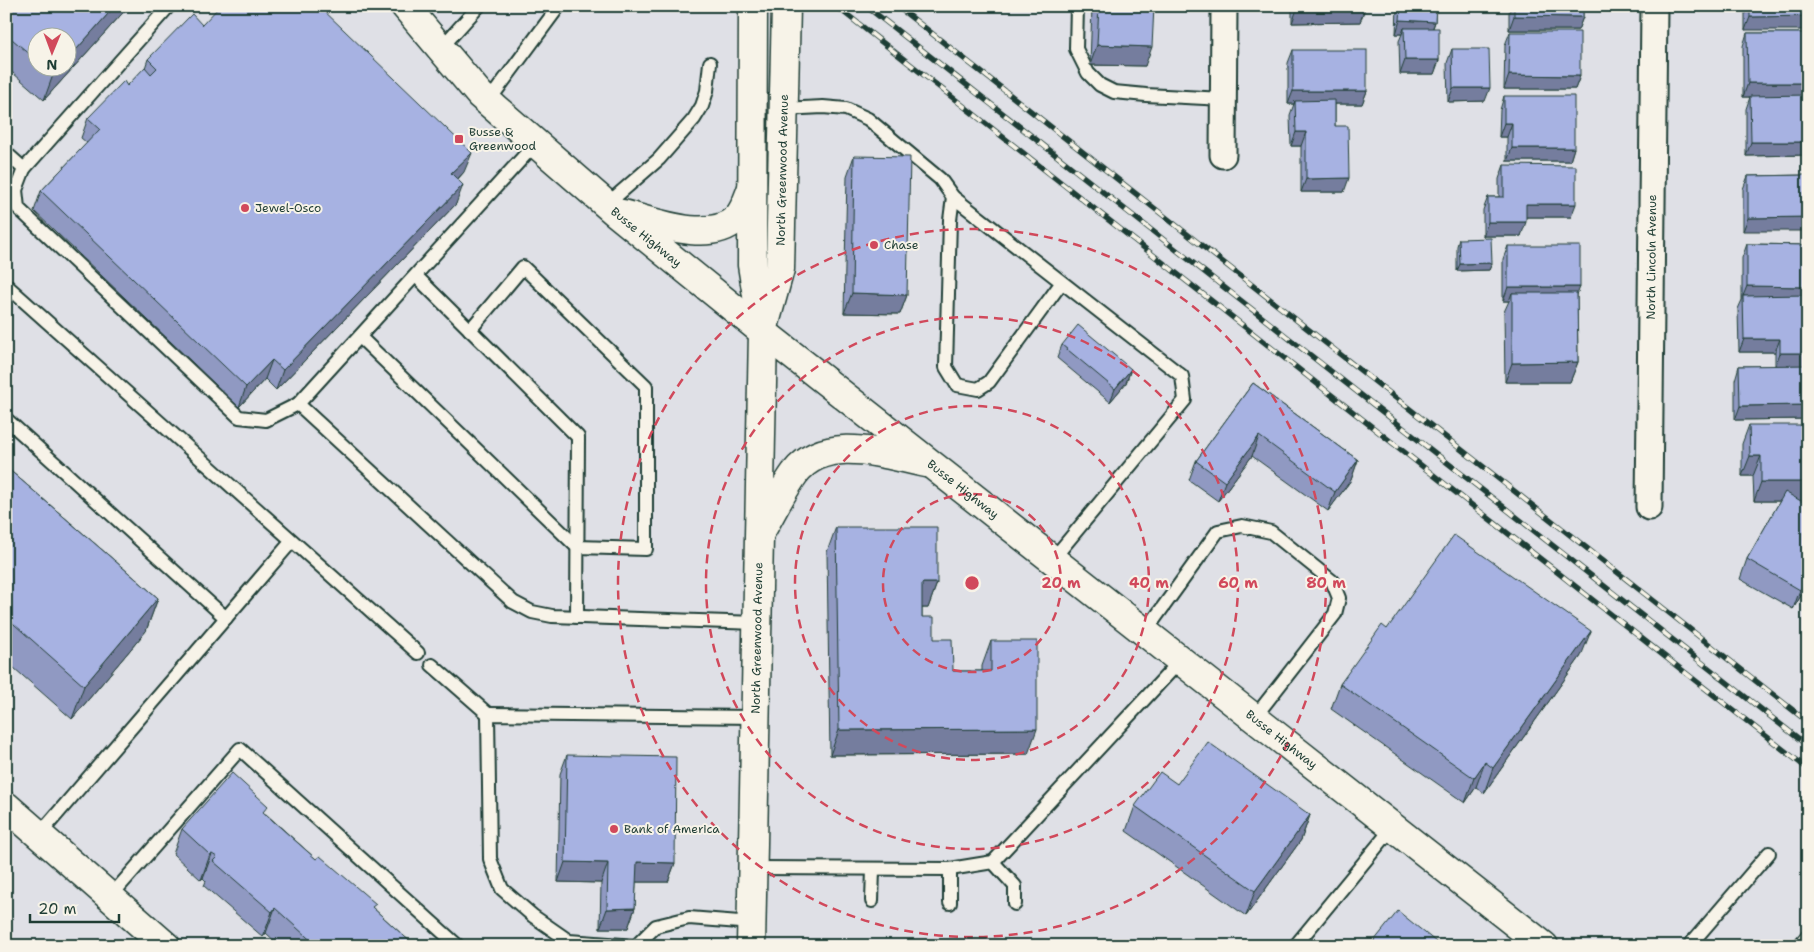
<svg xmlns="http://www.w3.org/2000/svg" width="1814" height="952" font-family="'Shantell Sans',sans-serif">
<style>
.lines{fill:none;stroke-linecap:round;stroke-linejoin:round}
.lane-casing{stroke:#1f3d34;stroke-width:16}
.street-casing{stroke:#1f3d34;stroke-width:29}
.secondary-casing{stroke:#1f3d34;stroke-width:31}
.lane{stroke:#f7f3e8;stroke-width:12}
.street{stroke:#f7f3e8;stroke-width:25}
.secondary{stroke:#f7f3e8;stroke-width:28}
.rail-casing{stroke:#1f3d34;stroke-width:5.5}
.rail{stroke:#f7f3e8;stroke-width:4;stroke-dasharray:11;stroke-linecap:butt}
.wall{fill:#9099c2;stroke:#1f3d34;fill-rule:evenodd}
.shaded-wall{fill:#757d9e;stroke:#1f3d34}
.building{fill:#a7b2e2;stroke:#1f3d34}
.ring{fill:none;stroke:#d1495b;stroke-width:2.5;stroke-dasharray:9 6}
.poi-dot{fill:#d1495b;stroke:#f7f3e8;stroke-width:2}
.labels{text-anchor:middle;dominant-baseline:central;stroke-width:4;stroke-linejoin:round;paint-order:stroke}
.poi-label{font-size:12px;fill:#1f3d34;stroke:#f7f3e8;text-anchor:start}
.street-label{font-size:12px;fill:#1f3d34;stroke:#f7f3e8}
.centre{fill:#d1495b;stroke:#f7f3e8;stroke-width:2.5}
.ring-label{font-size:15px;text-anchor:middle;font-weight:bold;fill:#d1495b;stroke:#f7f3e8;stroke-width:4;stroke-linejoin:round;paint-order:stroke}
</style>
<rect width="100%" height="100%" fill="#dfe0e6"/>
<filter id="ink" filterUnits="userSpaceOnUse"><feTurbulence type="fractalNoise" baseFrequency=".02" numOctaves="2"/><feDisplacementMap in="SourceGraphic" scale="10" xChannelSelector="R" yChannelSelector="G"/><feConvolveMatrix kernelMatrix="1 2 1 2 8 2 1 2 1" color-interpolation-filters="sRGB"/></filter>
<g filter="url(#ink)">
<g class="lines">
<!-- lane casing -->
<g class="lane-casing">
<g id="lane">
<polyline points="1077,6 1076,49 1088,73 1100,85 1114,92 1146,95 1224,99"/>
<polyline points="441,48 479,6"/>
<polyline points="488,102 559,6"/>
<polyline points="783,109 823,107 846,109 868,119 940,179 953,197"/>
<polyline points="536,143 298,404 513,602 532,612 552,616 757,623"/>
<polyline points="6,153 24,169 169,6"/>
<polyline points="24,169 16,190 18,208 239,417 266,420 298,404"/>
<polyline points="606,205 659,159 694,119 702,106 707,91 710,63"/>
<polyline points="416,276 578,437 577,617"/>
<polyline points="6,285 418,653"/>
<polyline points="360,337 577,547 646,549 646,386 523,267 470,330"/>
<polyline points="6,419 226,618"/>
<polyline points="1053,559 1185,400 1182,376 953,197 950,220 946,367 957,385 978,389 989,382 1062,282"/>
<polyline points="1145,632 1218,531 1242,526 1271,532 1332,581 1339,598 1335,614 1254,718"/>
<polyline points="432,665 488,714"/>
<polyline points="39,835 292,541"/>
<polyline points="993,862 1015,886 1015,904"/>
<polyline points="753,868 950,869 993,862 1181,660"/>
<polyline points="110,897 240,749 458,946"/>
<polyline points="872,901 873,869"/>
<polyline points="950,903 950,869"/>
<polyline points="752,923 689,918 656,926 636,946 569,941 533,916 502,889 490,859 488,714 756,717"/>
<polyline points="1295,946 1393,827"/>
<polyline points="1689,946 1769,853"/>
<polyline points="1799,946 1808,935"/>
</g>
</g>
<!-- street casing -->
<g class="street-casing">
<g id="street">
<polyline points="1223,155 1224,6"/>
<path id="s1" d="M1649,507l5,-501"/>
</g>
</g>
<!-- secondary casing -->
<g class="secondary-casing">
<g id="secondary">
<path id="s2" d="M405,6l75,89 135,117 148,120 781,614"/>
<path d="M623,214c31,8 86,30 113,5 8,-7 12,-21 16,-31"/>
<path id="s3" d="M765,323l15,-54 6,-263"/>
<path d="M760,533c11,-19 22,-42 35,-60 31,-40 90,-18 131,-10"/>
<polyline points="6,806 166,946"/>
<path id="s4" d="M751,946l12,-614 -11,-67 1,-259"/>
</g>
</g>
<!-- lane -->
<use href="#lane" class="lane"/>
<!-- street -->
<use href="#street" class="street"/>
<!-- secondary -->
<use href="#secondary" class="secondary"/>
<!-- rail casing -->
<g class="rail-casing">
<g id="rail">
<polyline points="836,6 1808,769"/>
<polyline points="866,6 1808,746"/>
<polyline points="897,6 1808,722"/>
</g>
</g>
<!-- rail -->
<use href="#rail" class="rail"/>
</g>
<!-- wall -->
<g class="wall">
<path d="M6,6h123l-85,94 -38,-33zM38,38l30,30h-30z"/>
<polygon points="1092,6 1154,6 1145,66 1090,65"/>
<polygon points="1292,6 1365,6 1365,8 1360,22 1292,23"/>
<polygon points="1397,6 1436,6 1435,22 1433,28 1439,60 1434,74 1400,74 1399,41 1402,34 1396,34"/>
<polygon points="1512,6 1583,6 1583,17 1578,30 1509,30 1509,12"/>
<polygon points="1745,6 1808,6 1745,30"/>
<polygon points="202,25 464,172 458,179 456,204 276,390 265,379 239,407 34,211 41,191 87,143 81,138 88,118 127,86 145,68 148,59"/>
<polygon points="1510,32 1580,76 1575,89 1504,89 1505,45"/>
<polygon points="1747,33 1808,33 1808,155 1746,156 1746,109 1750,97 1743,97 1743,46"/>
<polygon points="1452,49 1485,101 1448,102 1447,63"/>
<polygon points="1293,50 1367,91 1362,104 1335,104 1335,126 1344,192 1301,192 1301,146 1291,146 1290,115 1294,104 1288,104 1288,63"/>
<polygon points="1504,96 1574,148 1570,161 1507,161 1507,137 1499,137 1500,110"/>
<polygon points="854,156 907,295 900,314 844,313 847,176"/>
<polygon points="1504,165 1571,217 1526,217 1521,236 1483,236 1483,210 1488,197 1499,197 1499,179"/>
<polygon points="1808,175 1743,231 1743,189 1748,176"/>
<polygon points="1459,239 1492,263 1489,270 1457,271 1457,246"/>
<polygon points="1747,244 1808,245 1806,419 1735,420 1735,380 1739,366 1775,366 1775,352 1739,352 1738,309 1742,300 1742,258"/>
<polygon points="1508,246 1577,294 1578,362 1570,382 1505,382 1504,312 1509,301 1503,301 1503,259"/>
<polygon points="1062,345 1131,369 1126,383 1110,402 1057,358"/>
<polygon points="1253,383 1358,460 1351,480 1328,511 1252,456 1218,501 1189,480 1196,461"/>
<polygon points="1749,425 1808,501 1802,501 1808,505 1808,584 1793,609 1740,579 1747,559 1780,501 1754,501 1753,476 1742,476 1742,444"/>
<polygon points="6,467 158,598 146,631 72,719 6,661"/>
<polygon points="836,527 937,583 928,608 922,608 922,617 934,639 953,671 982,671 982,666 991,641 1028,754 830,755 827,552"/>
<polygon points="1387,629 1581,656 1484,793 1476,787 1465,803 1331,709 1340,684"/>
<polygon points="567,755 675,863 668,882 636,882 635,908 628,928 600,928 601,883 558,882 560,774"/>
<polygon points="1177,784 1310,815 1301,840 1246,916 1126,831 1135,806"/>
<polygon points="266,814 316,859 374,909 415,946 280,946 266,933 263,937 204,886 206,881 203,878 201,880 173,854 182,829"/>
</g>
<!-- shaded-wall -->
<g class="shaded-wall">
<polygon points="115,6 129,6 44,100 53,75 60,68 68,68 68,59"/>
<polygon points="1365,8 1360,22 1292,23 1297,9"/>
<polygon points="1514,16 1583,17 1578,30 1509,30"/>
<polygon points="1808,16 1808,30 1745,30 1750,17"/>
<polygon points="1400,20 1435,22 1430,35 1404,28 1402,34 1396,34"/>
<polygon points="1097,45 1152,47 1145,66 1090,65"/>
<polygon points="1405,60 1439,60 1434,74 1400,74"/>
<polygon points="1509,75 1580,76 1575,89 1504,89"/>
<polygon points="1748,83 1808,83 1808,97 1743,97"/>
<polygon points="1453,88 1490,88 1485,101 1448,102"/>
<polygon points="1293,91 1367,91 1362,104 1295,104 1295,101 1294,104 1288,104"/>
<polygon points="1504,123 1512,123 1507,137 1499,137"/>
<polygon points="1296,132 1306,132 1301,146 1291,146"/>
<polygon points="1751,142 1808,142 1808,155 1746,156"/>
<polygon points="1512,148 1574,148 1570,161 1507,161"/>
<polygon points="472,153 464,172 444,193 451,173"/>
<polygon points="1349,178 1344,192 1301,192 1306,179"/>
<polygon points="463,185 456,204 276,390 283,370"/>
<polygon points="1526,204 1576,204 1571,217 1522,217"/>
<polygon points="1808,217 1808,231 1743,231 1748,218"/>
<polygon points="1488,222 1526,222 1521,236 1483,236"/>
<polygon points="1492,263 1489,270 1457,271 1460,264"/>
<polygon points="1747,286 1808,287 1808,300 1743,296"/>
<polygon points="1508,287 1580,287 1575,300 1512,293 1509,301 1503,301"/>
<polygon points="852,293 907,295 900,314 844,313"/>
<polygon points="1744,339 1780,339 1775,352 1739,352"/>
<polygon points="1780,353 1808,353 1808,367 1775,367"/>
<polygon points="272,360 265,379 239,407 246,387"/>
<polygon points="1578,362 1570,382 1505,382 1512,363"/>
<polygon points="1131,369 1126,383 1110,402 1115,389"/>
<polygon points="1808,405 1808,413 1806,419 1735,420 1740,406"/>
<polygon points="1259,436 1252,456 1218,501 1225,482"/>
<polygon points="1750,456 1761,456 1753,476 1742,476"/>
<polygon points="1358,460 1351,480 1328,511 1335,492"/>
<polygon points="1761,482 1808,482 1808,501 1754,501"/>
<polygon points="1808,576 1808,584 1793,609 1800,590"/>
<polygon points="922,583 937,583 928,608 913,608"/>
<polygon points="158,598 146,631 72,719 84,686"/>
<polygon points="1591,631 1581,656 1484,793 1493,768"/>
<polygon points="1037,729 1028,754 830,755 839,730"/>
<polygon points="1485,762 1476,787 1465,803 1474,778"/>
<polygon points="1310,815 1301,840 1246,916 1255,891"/>
<polygon points="212,854 203,878 201,880 210,855"/>
<polygon points="565,862 608,863 601,883 558,882"/>
<polygon points="637,862 675,863 668,882 630,882"/>
<polygon points="275,908 266,933 263,937 272,912"/>
<polygon points="635,908 628,928 600,928 607,909"/>
</g>
<!-- building -->
<g class="building">
<polygon points="6,6 115,6 68,59 68,38 38,38 38,61 6,34"/>
<polygon points="220,6 319,6 472,153 451,173 463,185 283,370 272,360 246,387 41,191 100,129 88,118 124,81 127,86 145,67 151,74 157,68 148,59 192,14 202,25"/>
<polygon points="1099,6 1154,6 1152,47 1097,45"/>
<polygon points="1297,6 1365,6 1365,8 1297,9"/>
<polygon points="1401,6 1436,6 1435,22 1400,20"/>
<polygon points="1514,6 1583,6 1583,17 1514,16"/>
<polygon points="1750,6 1808,6 1808,16 1750,17"/>
<polygon points="1404,28 1439,28 1439,60 1405,60"/>
<polygon points="1510,32 1580,32 1580,76 1509,75"/>
<polygon points="1747,33 1808,33 1808,83 1748,83"/>
<polygon points="1452,49 1489,49 1490,88 1453,88"/>
<rect x="1293" y="50" width="74" height="41"/>
<polygon points="44,68 60,68 53,75"/>
<polygon points="1808,95 1808,142 1751,142 1750,96"/>
<polygon points="1504,96 1574,96 1574,148 1512,148 1512,123 1504,123"/>
<polygon points="1335,100 1335,126 1348,126 1349,178 1306,179 1306,132 1296,132 1295,101"/>
<polygon points="854,156 910,157 907,295 852,293"/>
<polygon points="1504,165 1576,166 1576,204 1526,204 1526,222 1488,222 1488,197 1504,197"/>
<polygon points="1808,175 1808,217 1748,218 1748,176"/>
<polygon points="1491,238 1492,263 1460,264 1459,239"/>
<polygon points="1747,244 1808,245 1808,287 1747,286"/>
<rect x="1508" y="246" width="72" height="41"/>
<polygon points="1512,293 1577,293 1578,362 1512,363"/>
<polygon points="1808,295 1808,353 1780,353 1780,339 1744,339 1743,296"/>
<polygon points="1078,325 1131,369 1115,389 1062,345"/>
<polygon points="1808,365 1808,405 1740,406 1739,366"/>
<polygon points="1253,383 1358,460 1335,492 1259,436 1225,482 1196,461"/>
<polygon points="1749,425 1808,425 1808,482 1761,482 1761,456 1750,456"/>
<polygon points="6,467 158,598 84,686 6,617"/>
<polygon points="1785,492 1808,505 1808,576 1800,590 1747,559"/>
<polygon points="836,527 937,527 937,583 922,583 922,617 934,617 934,639 952,639 953,671 991,671 991,641 1037,641 1037,729 839,730"/>
<polygon points="1454,535 1591,631 1493,768 1485,762 1474,778 1340,684 1382,625 1387,629"/>
<polygon points="1208,742 1310,815 1255,891 1135,806 1160,772 1177,784"/>
<polygon points="567,755 676,757 675,863 637,862 635,908 607,909 608,863 565,862"/>
<polygon points="232,773 268,806 263,812 316,859 320,856 376,904 372,907 415,946 317,946 275,908 272,912 213,861 217,857 212,854 210,855 182,829"/>
<polygon points="1398,911 1441,946 1370,946"/>
</g>
</g>
<!-- distance rings -->
<g class="ring">
<circle cx="972" cy="583" r="89"/>
<circle cx="972" cy="583" r="177"/>
<circle cx="972" cy="583" r="266"/>
<circle cx="972" cy="583" r="354"/>
</g>
<!-- markers -->
<g class="poi-dot">
<rect x="454" y="134" width="10" height="10" rx="2.5"/>
<circle cx="245" cy="208" r="5"/>
<circle cx="874" cy="245" r="5"/>
<circle cx="614" cy="829" r="5"/>
</g>
<g class="labels">
<!-- poi labels -->
<g class="poi-label">
<text x="469" y="132">Busse &amp;<tspan x="469" dy="14">Greenwood</tspan></text>
<text x="255" y="208">Jewel-Osco</text>
<text x="884" y="245">Chase</text>
<text x="624" y="829">Bank of America</text>
</g>
<!-- street labels -->
<g class="street-label">
<text stroke="none"><textPath href="#s3" startOffset="155">North Greenwood Avenue</textPath></text>
<text stroke="none"><textPath href="#s2" startOffset="335">Busse Highway</textPath></text>
<text stroke="none"><textPath href="#s1" startOffset="250">North Lincoln Avenue</textPath></text>
<text stroke="none"><textPath href="#s2" startOffset="740">Busse Highway</textPath></text>
<text stroke="none"><textPath href="#s4" startOffset="308">North Greenwood Avenue</textPath></text>
<text stroke="none"><textPath href="#s2" startOffset="1145">Busse Highway</textPath></text>
</g>
</g>
<circle cx="972" cy="583" r="8" class="centre"/>
<g class="ring-label">
<text x="1061" y="588">20 m</text>
<text x="1149" y="588">40 m</text>
<text x="1238" y="588">60 m</text>
<text x="1326" y="588">80 m</text>
</g>
<!-- margin -->
<rect width="1814" height="952" fill="none" stroke="#f7f3e8" stroke-width="25"/>
<rect x="12" y="12" width="1789" height="927" fill="none" stroke="#1f3d34" stroke-width="2" filter="url(#ink)"/>
<!-- north arrow -->
<g transform="translate(52 52) rotate(181)"><circle r="24" fill="#f7f3e8" stroke="#a1aaa0"/>
<path d="M0-4L9 19L0 12L-9 19Z" fill="#d1495b"/>
<text y="-8" font-size="14" font-weight="bold" text-anchor="middle" fill="#1f3d34">N</text>
</g>
<!-- scale -->
<path d="M30 914v8h89v-8" fill="none" stroke="#1f3d34" stroke-width="2.5"/>
<text x="38" y="914" font-size="15" fill="#1f3d34" stroke="#f7f3e8" stroke-width="4" paint-order="stroke">20 m</text>
</svg>
